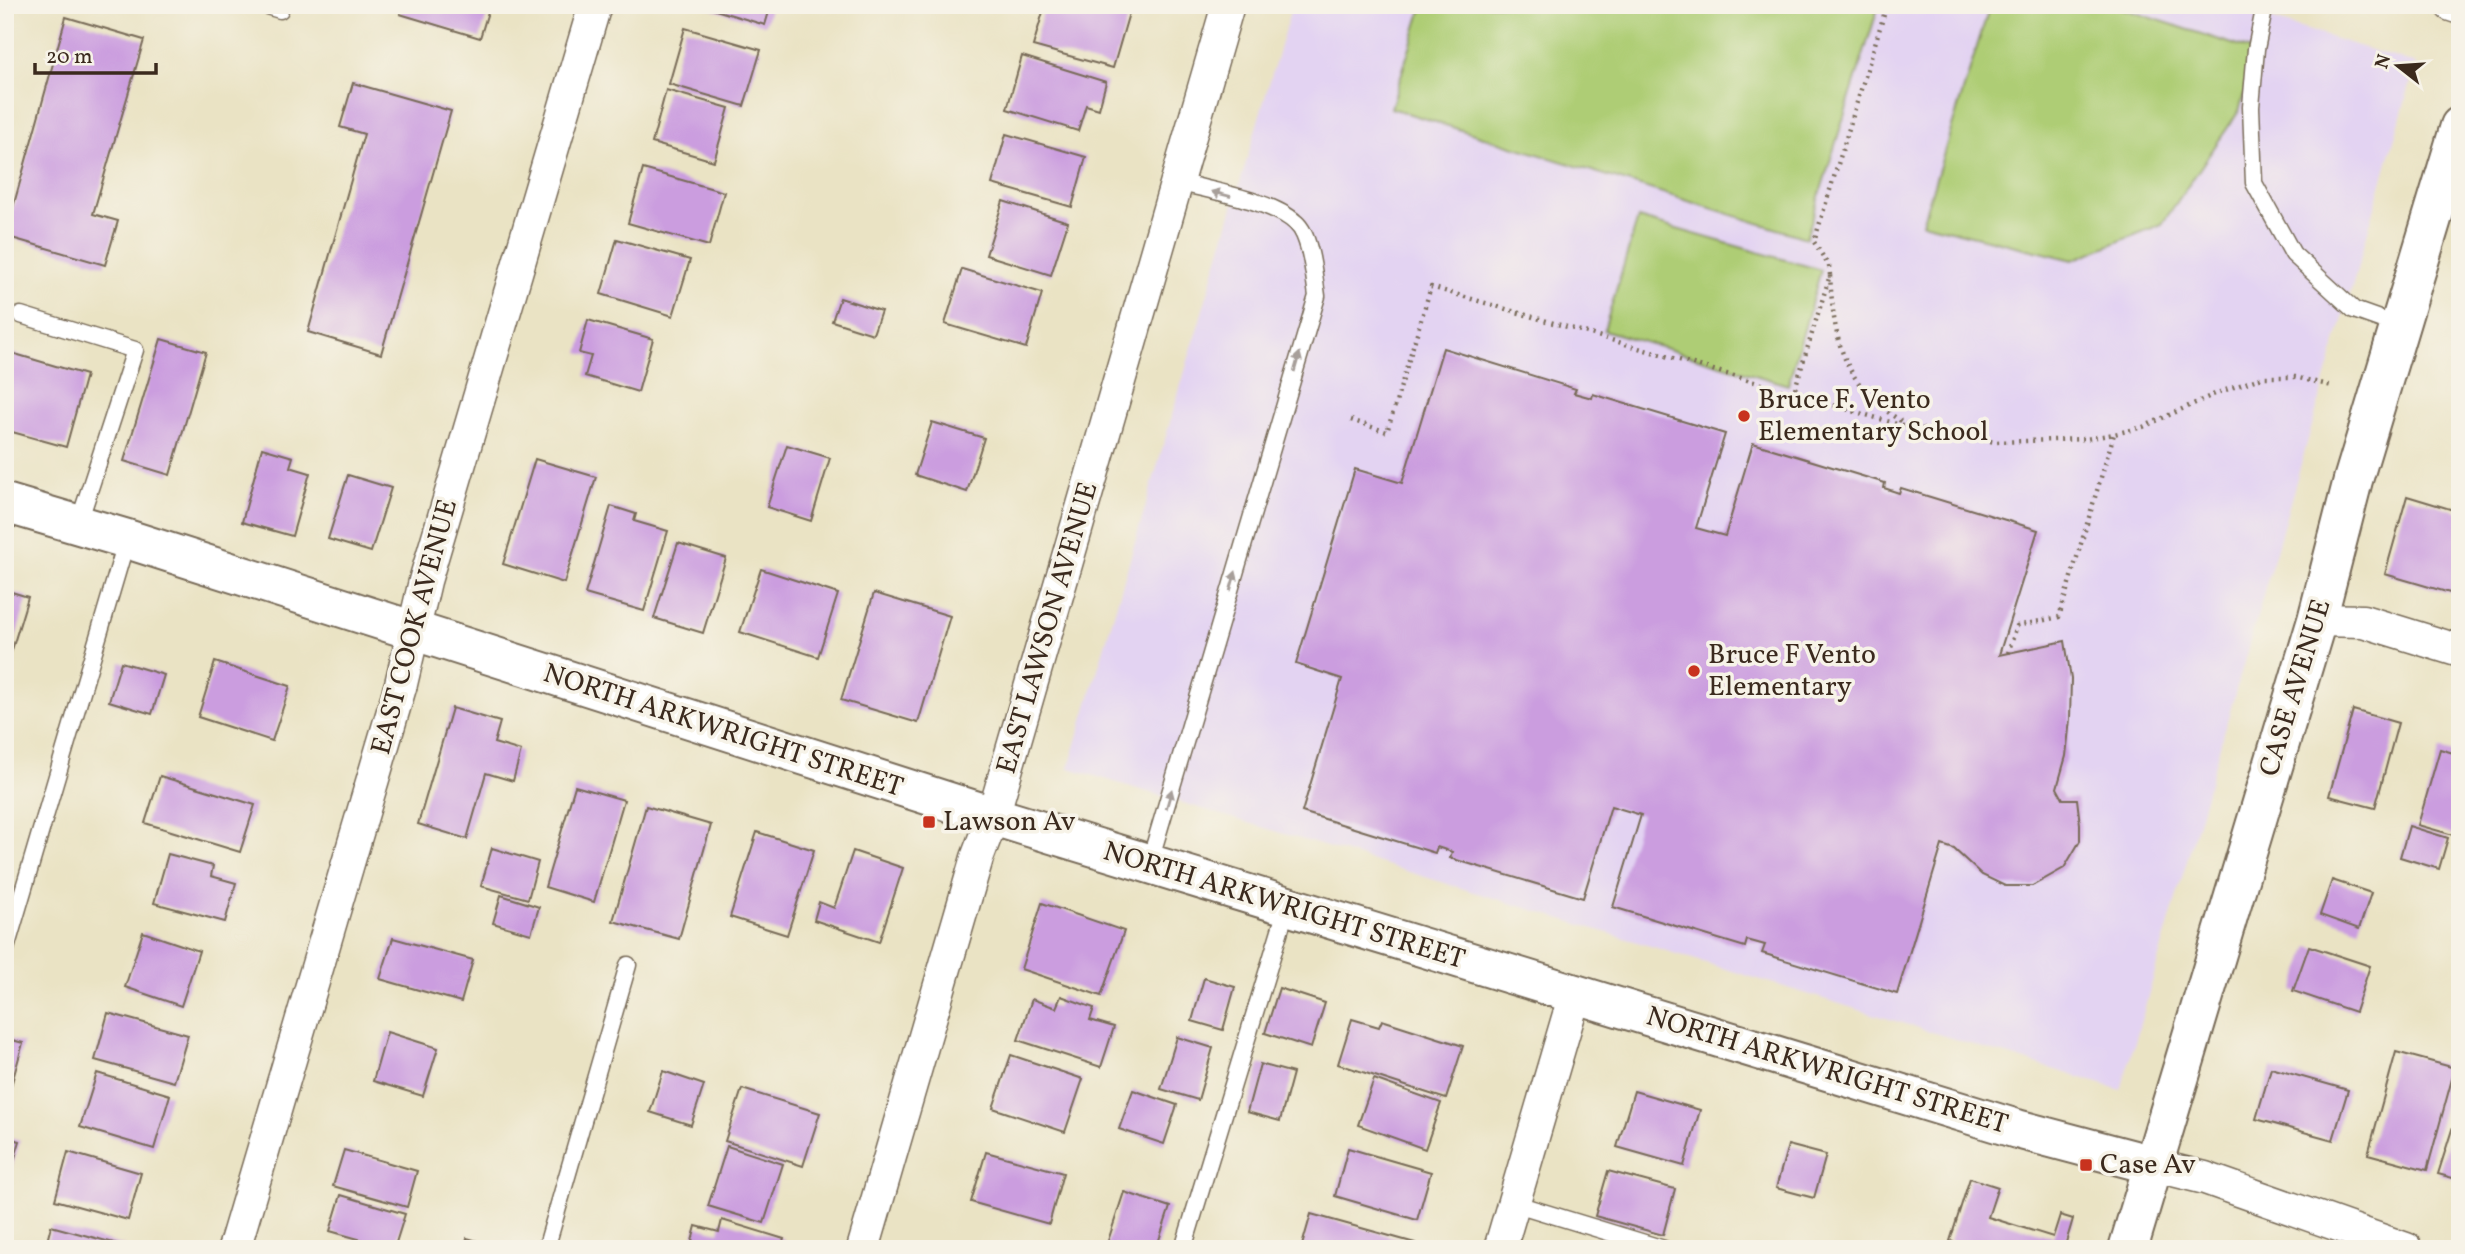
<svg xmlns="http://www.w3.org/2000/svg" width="2465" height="1254" font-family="Vollkorn,serif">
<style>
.built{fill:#e3d3f2}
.green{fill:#aecd74;stroke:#747c49;stroke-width:2}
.building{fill:#cb9ddf}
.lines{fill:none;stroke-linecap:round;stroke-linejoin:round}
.service-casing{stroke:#786b58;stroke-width:19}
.minor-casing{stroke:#786b58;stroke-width:35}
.tertiary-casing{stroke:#786b58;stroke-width:42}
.path{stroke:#786b58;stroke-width:4.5;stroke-dasharray:2 5;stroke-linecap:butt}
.service{stroke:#fff;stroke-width:16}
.minor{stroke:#fff;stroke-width:32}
.tertiary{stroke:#fff;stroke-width:38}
.oneway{fill:#a79f9a}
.poi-dot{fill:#c8321e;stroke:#f7f3e8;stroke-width:2.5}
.labels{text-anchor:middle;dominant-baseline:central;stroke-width:7;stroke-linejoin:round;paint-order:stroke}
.poi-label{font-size:28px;fill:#3b2a1e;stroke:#f7f3e8;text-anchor:start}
.street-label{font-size:28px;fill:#3b2a1e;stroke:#f7f3e8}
</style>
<rect width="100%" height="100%" fill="#f7f3e8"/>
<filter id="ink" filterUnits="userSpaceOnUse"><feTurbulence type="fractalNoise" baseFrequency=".0143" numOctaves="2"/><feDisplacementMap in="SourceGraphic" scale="14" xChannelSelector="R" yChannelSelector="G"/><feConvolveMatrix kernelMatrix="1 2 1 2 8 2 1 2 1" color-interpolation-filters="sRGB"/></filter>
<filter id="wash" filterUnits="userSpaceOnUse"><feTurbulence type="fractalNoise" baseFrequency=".00686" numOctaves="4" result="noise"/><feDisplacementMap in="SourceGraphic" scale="28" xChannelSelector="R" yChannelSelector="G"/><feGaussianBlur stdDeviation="1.57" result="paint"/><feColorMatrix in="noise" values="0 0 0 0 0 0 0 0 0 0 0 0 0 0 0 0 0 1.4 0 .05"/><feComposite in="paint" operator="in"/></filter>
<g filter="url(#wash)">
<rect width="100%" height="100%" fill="#eae3c4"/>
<!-- built -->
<polygon class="built" points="1292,5 2226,5 2416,64 2121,1090 1069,768"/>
<!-- green -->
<g class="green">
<polygon points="1423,5 1879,5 1806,238 1391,108"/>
<polygon points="1990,5 2112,5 2257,52 2239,111 2162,224 2073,260 1922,223"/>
<polygon points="1638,218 1821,270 1788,385 1604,330"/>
</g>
<g id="blocks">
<!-- building -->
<g class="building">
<polygon points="402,5 490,5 480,38 400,14"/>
<polygon points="699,5 771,5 765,25"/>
<polygon points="1045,5 1101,5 1129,13 1113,68 1033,46"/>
<polygon points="66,17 144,40 93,214 118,221 105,265 5,236"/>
<polygon points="685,28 761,50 744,106 669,84"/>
<polygon points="1022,56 1106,82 1099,109 1086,105 1078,131 1007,109"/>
<polygon points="353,83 451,111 381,354 308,332 364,134 340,127"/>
<polygon points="666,90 729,108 714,161 652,143"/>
<polygon points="1006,134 1086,157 1072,207 992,184"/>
<polygon points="643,169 724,192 709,246 628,223"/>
<polygon points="1003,201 1068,222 1051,275 986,255"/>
<polygon points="617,239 690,260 673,316 601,294"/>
<polygon points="962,269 1042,293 1026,348 945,324"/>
<polygon points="840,298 881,311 873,334 832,321"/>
<polygon points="588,320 653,339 638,392 585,376 591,356 579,353"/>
<polygon points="161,339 206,352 170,475 124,461"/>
<polygon points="1443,348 1576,389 1574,393 1592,398 1593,394 1725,434 1696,528 1725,536 1753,443 1885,483 1884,488 1899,493 1901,488 2038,530 1999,655 2065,641 2071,679 2070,719 2066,756 2057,788 2063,799 2077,799 2080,824 2080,841 2064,868 2032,886 2005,886 1982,875 1954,849 1942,845 1897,994 1762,953 1765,945 1747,940 1745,947 1613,907 1641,815 1611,806 1583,898 1450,858 1452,852 1437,847 1435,853 1302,812 1342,679 1296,664 1355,469 1402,483"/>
<polygon points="5,351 86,375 66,447 5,430"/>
<polygon points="932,422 984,438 967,492 915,475"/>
<polygon points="787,445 830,458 811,521 767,507"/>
<polygon points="262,448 293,457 290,467 310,473 292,536 242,522"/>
<polygon points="535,459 596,477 564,583 503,564"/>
<polygon points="348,475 391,488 371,552 328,539"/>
<polygon points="2407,496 2460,512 2460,596 2385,574"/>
<polygon points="611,506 636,514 634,521 668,531 644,611 585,594"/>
<polygon points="678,543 726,558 703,633 654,618"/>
<polygon points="761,569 838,594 818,657 740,632"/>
<polygon points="5,590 28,597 11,653 5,652"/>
<polygon points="874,593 950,616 918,723 841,700"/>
<polygon points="121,662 164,675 152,714 109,701"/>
<polygon points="215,662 290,686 272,741 198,717"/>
<polygon points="452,708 500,722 494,743 521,751 513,781 486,773 467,839 418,824"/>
<polygon points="2353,710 2398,723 2375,808 2329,796"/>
<polygon points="2440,749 2460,755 2460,837 2418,825"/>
<polygon points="160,776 255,805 240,852 145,823"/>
<polygon points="575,786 624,800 594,902 545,887"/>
<polygon points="646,806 711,825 679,939 613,921"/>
<polygon points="2409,826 2448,838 2439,869 2400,857"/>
<polygon points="757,832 814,850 787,935 730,917"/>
<polygon points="492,848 538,862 528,899 481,886"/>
<polygon points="853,851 903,868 879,942 814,920 819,902 834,908"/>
<polygon points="168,854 213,866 211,876 236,883 225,922 154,903"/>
<polygon points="2332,880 2371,893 2359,929 2320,915"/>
<polygon points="501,895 539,907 531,934 493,923"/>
<polygon points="1042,903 1124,931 1101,996 1021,969"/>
<polygon points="143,932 199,951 181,1006 125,987"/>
<polygon points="393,938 473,960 461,1002 380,979"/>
<polygon points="2309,946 2370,966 2355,1012 2293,991"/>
<polygon points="1204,978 1235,987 1223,1030 1192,1021"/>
<polygon points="1279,988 1325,1003 1311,1048 1265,1033"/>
<polygon points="1061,996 1094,1008 1090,1020 1114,1027 1101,1067 1018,1040 1032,999 1056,1008"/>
<polygon points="108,1013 188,1035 174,1082 95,1060"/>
<polygon points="1352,1019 1379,1027 1382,1020 1463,1046 1446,1099 1338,1064"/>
<polygon points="387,1032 438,1048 423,1096 373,1081"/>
<polygon points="1177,1037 1213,1048 1198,1100 1161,1089"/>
<polygon points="5,1038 23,1043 11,1086 5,1084"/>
<polygon points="2396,1052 2455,1068 2427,1170 2368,1154"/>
<polygon points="1011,1055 1083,1079 1065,1132 993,1108"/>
<polygon points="1260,1064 1293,1073 1280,1121 1247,1112"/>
<polygon points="2271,1068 2348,1090 2333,1140 2256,1119"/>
<polygon points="663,1071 704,1085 691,1125 650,1112"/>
<polygon points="97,1073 170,1095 154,1149 80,1127"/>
<polygon points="1374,1079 1441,1103 1425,1149 1358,1125"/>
<polygon points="742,1089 820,1113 803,1166 725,1141"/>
<polygon points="1133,1090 1177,1105 1164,1144 1119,1129"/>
<polygon points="1634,1091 1700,1110 1684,1166 1617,1147"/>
<polygon points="2460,1104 2460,1180 2438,1174"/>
<polygon points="5,1137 20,1141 6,1187 5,1187"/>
<polygon points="1788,1145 1826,1155 1814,1198 1776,1188"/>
<polygon points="727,1146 783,1164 764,1223 708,1206"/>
<polygon points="1348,1148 1431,1172 1417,1220 1335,1196"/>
<polygon points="344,1150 417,1171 407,1207 333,1186"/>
<polygon points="68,1152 141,1173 128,1220 55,1200"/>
<polygon points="986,1152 1063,1173 1049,1224 971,1202"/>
<polygon points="1608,1171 1675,1189 1663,1235 1595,1216"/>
<polygon points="1970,1178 1998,1187 1988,1217 2053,1237 2060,1215 2073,1219 2064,1249 1974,1249 1950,1241"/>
<polygon points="1124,1192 1170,1207 1156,1249 1106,1247"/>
<polygon points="341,1195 405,1214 394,1249 330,1231"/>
<polygon points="1311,1214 1415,1243 1413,1249 1301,1249"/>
<polygon points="722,1220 784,1239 781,1249 690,1249 696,1226 719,1232"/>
<polygon points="51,1226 125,1246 125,1249 45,1249"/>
<polygon points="467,1238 501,1248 501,1249 464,1249"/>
<polygon points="968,1242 989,1248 989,1249 966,1249"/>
</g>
</g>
</g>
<g filter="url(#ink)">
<use href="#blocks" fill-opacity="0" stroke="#786b58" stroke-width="2"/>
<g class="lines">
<!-- service casing -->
<g class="service-casing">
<g id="service">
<polyline points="263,5 280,10"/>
<polyline points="2265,5 2256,49 2251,107 2254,183 2293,254 2354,310 2399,326"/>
<polyline points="21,315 135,350 78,525"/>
<path d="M1149,864l168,-568c-3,-19 -6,-60 -21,-73 -24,-23 -86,-32 -118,-41"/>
<polyline points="5,952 127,539"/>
<polyline points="1513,1203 1664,1249"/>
<polyline points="546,1249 628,965"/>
<polyline points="1183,1249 1287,907"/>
</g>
</g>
<!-- minor casing -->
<g class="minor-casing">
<g id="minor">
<polyline points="2451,5 2460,8"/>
<polyline points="2317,620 2363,621 2460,651"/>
<polyline points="2153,1165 2205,1178 2406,1249"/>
<polyline points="234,1249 401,684 425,581 595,5"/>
<polyline points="863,1249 977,858 993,816 1228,5"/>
<polyline points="1500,1249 1575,994"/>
</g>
</g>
<!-- tertiary casing -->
<g class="tertiary-casing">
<g id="tertiary">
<polyline points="5,503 127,539 993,816 2017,1129 2153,1165"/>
<polyline points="2128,1249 2317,620 2353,480 2460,126"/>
</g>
</g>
<!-- path -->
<g class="path">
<polyline points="1830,275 1829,266 1814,242 1887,5"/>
<path d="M1793,395l37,-120c4,71 14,111 77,150"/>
<polyline points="1351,420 1387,432 1431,287 1897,424 1995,442 2086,439 2114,434 2143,427 2217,393 2263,377 2295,377 2332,386"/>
<polyline points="2008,653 2017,626 2059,617 2114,434"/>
</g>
<!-- service -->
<use href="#service" class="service"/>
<!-- minor -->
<use href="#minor" class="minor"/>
<!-- tertiary -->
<use href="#tertiary" class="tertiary"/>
</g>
<!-- one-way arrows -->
<defs><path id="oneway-solid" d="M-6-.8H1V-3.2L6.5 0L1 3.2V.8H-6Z" transform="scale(1.75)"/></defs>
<g class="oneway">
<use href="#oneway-solid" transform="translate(1221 194) rotate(-165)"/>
<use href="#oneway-solid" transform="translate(1297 362) rotate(-74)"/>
<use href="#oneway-solid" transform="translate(1233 581) rotate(-74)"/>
<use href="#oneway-solid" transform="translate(1169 799) rotate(-74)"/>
</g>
</g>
<!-- markers -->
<g class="poi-dot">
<circle cx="1744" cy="416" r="7"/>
<circle cx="1694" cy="671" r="7"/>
<rect x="922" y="815" width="14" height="14" rx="3.5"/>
<rect x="2079" y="1158" width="14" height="14" rx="3.5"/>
</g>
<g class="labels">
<!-- poi labels -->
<g class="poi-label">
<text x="1758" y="400">Bruce F. Vento<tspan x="1758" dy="32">Elementary School</tspan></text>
<text x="1708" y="655">Bruce F Vento<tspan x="1708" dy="32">Elementary</tspan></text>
<text x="943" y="822">Lawson Av</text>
<text x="2100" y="1165">Case Av</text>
</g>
<!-- street labels -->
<g class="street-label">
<text transform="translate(415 627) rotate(-75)">EAST COOK AVENUE</text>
<text transform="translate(1048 628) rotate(-74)">EAST LAWSON AVENUE</text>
<text transform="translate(2296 688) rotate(-73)">CASE AVENUE</text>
<text transform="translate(723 731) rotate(18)">NORTH ARKWRIGHT STREET</text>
<text transform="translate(1284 906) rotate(17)">NORTH ARKWRIGHT STREET</text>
<text transform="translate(1827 1071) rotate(17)">NORTH ARKWRIGHT STREET</text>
</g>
</g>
<!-- margin -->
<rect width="2465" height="1254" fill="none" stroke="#f7f3e8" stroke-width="28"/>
<!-- north arrow -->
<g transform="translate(2398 66) rotate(287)" stroke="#f7f3e8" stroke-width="5" paint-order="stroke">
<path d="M0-5L12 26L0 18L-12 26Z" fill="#3b2a1e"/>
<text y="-10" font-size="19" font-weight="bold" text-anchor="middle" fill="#3b2a1e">N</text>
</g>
<!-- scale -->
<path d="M35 63v10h121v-10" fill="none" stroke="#3b2a1e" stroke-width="3.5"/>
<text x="46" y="63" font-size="21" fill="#3b2a1e" stroke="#f7f3e8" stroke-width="5" paint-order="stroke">20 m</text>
</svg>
